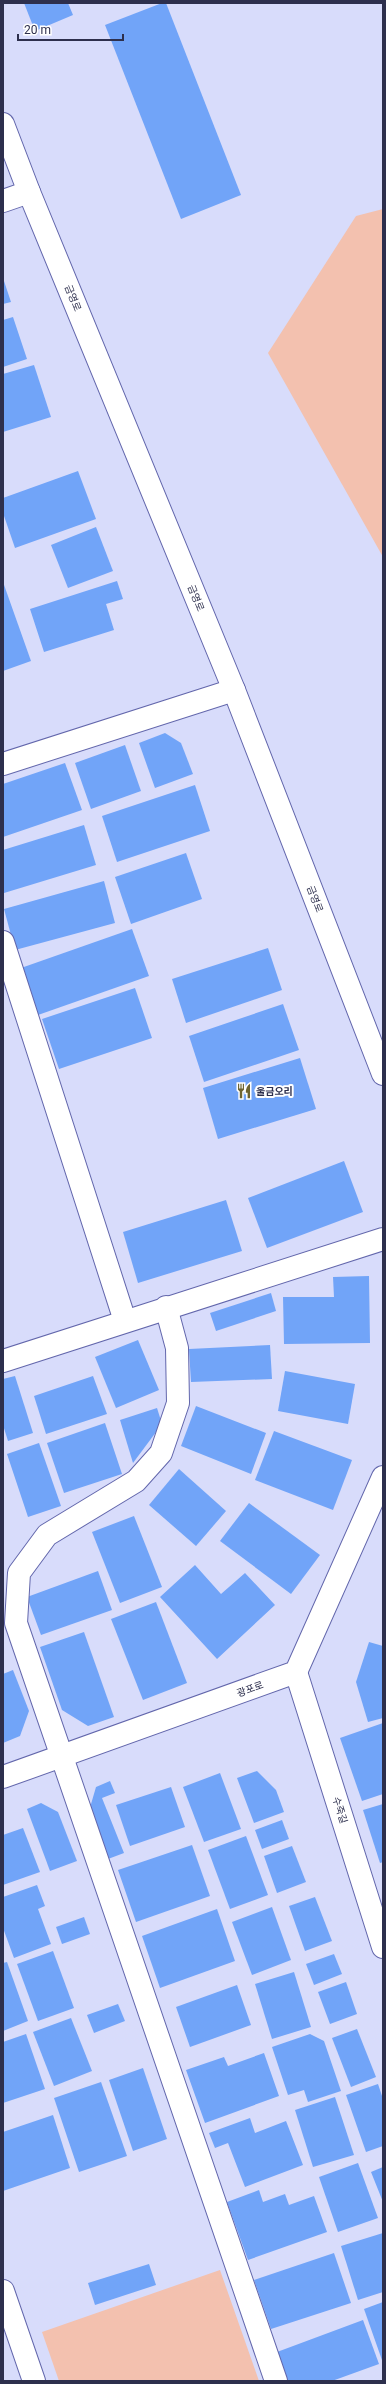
<svg xmlns="http://www.w3.org/2000/svg" width="386" height="2384" font-family="Roboto,'Noto Sans KR',sans-serif">
<style>
.green{fill:#f3c1af}
.building{fill:#71a4f8}
.lines{fill:none;stroke-linecap:round;stroke-linejoin:round}
.minor-casing{stroke:#6367ac;stroke-width:24}
.minor{stroke:#fff;stroke-width:22}
.labels{text-anchor:middle;dominant-baseline:central;stroke-width:4;stroke-linejoin:round;paint-order:stroke}
.street-label{font-size:10px;fill:#2d2f4d;stroke:#fff}
.poi-label{font-size:10px;font-weight:bold;fill:#2d2f4d;stroke:#fff;text-anchor:start}
</style>
<rect width="100%" height="100%" fill="#d8dcfb"/>
<!-- green -->
<g class="green">
<polygon points="383,209 383,557 268,353 356,216"/>
<polygon points="220,2270 259,2381 59,2381 42,2332"/>
</g>
<!-- building -->
<g class="building">
<polygon points="24,3 68,3 73,15 35,31"/>
<polygon points="162,3 166,3 241,195 181,219 105,25"/>
<polygon points="3,278 11,302 3,304"/>
<polygon points="13,317 27,359 3,367 3,320"/>
<polygon points="34,365 51,417 3,432 3,374"/>
<polygon points="78,471 96,519 15,548 3,513 3,498"/>
<polygon points="96,527 113,571 68,588 51,545"/>
<polygon points="117,581 123,599 106,604 114,630 44,652 30,609"/>
<polygon points="3,582 31,661 3,671"/>
<polygon points="165,733 181,743 193,774 155,788 139,743"/>
<polygon points="125,745 141,791 91,809 75,763"/>
<polygon points="65,763 82,810 3,837 3,784"/>
<polygon points="195,785 210,831 117,862 102,816"/>
<polygon points="84,825 96,865 4,893 3,850"/>
<polygon points="186,853 202,899 131,924 115,877"/>
<polygon points="104,881 115,923 15,950 4,909"/>
<polygon points="132,929 149,976 38,1015 21,968"/>
<polygon points="268,948 282,990 186,1023 172,979"/>
<polygon points="135,988 152,1038 59,1069 42,1019"/>
<polygon points="283,1004 299,1050 204,1082 189,1036"/>
<polygon points="300,1058 316,1109 218,1139 203,1088"/>
<polygon points="344,1161 363,1212 267,1248 248,1198"/>
<polygon points="226,1200 242,1251 138,1283 123,1232"/>
<polygon points="369,1276 370,1343 284,1344 283,1297 334,1297 333,1277"/>
<polygon points="271,1293 276,1311 216,1331 210,1313"/>
<polygon points="138,1340 159,1390 116,1408 95,1357"/>
<polygon points="270,1345 272,1379 191,1382 189,1349"/>
<polygon points="285,1371 355,1384 348,1424 278,1411"/>
<polygon points="15,1376 33,1433 8,1441 3,1425 3,1379"/>
<polygon points="93,1376 107,1414 46,1434 34,1396"/>
<polygon points="196,1406 266,1433 251,1474 181,1446"/>
<polygon points="157,1408 162,1424 133,1463 120,1420"/>
<polygon points="105,1423 122,1474 64,1493 47,1443"/>
<polygon points="274,1431 352,1460 333,1510 255,1480"/>
<polygon points="39,1443 61,1506 28,1517 7,1454"/>
<polygon points="179,1469 226,1511 196,1546 149,1505"/>
<polygon points="249,1503 320,1555 291,1594 220,1541"/>
<polygon points="134,1516 162,1587 120,1603 92,1532"/>
<polygon points="195,1565 221,1594 245,1573 275,1605 217,1659 160,1597"/>
<polygon points="98,1571 112,1610 41,1635 27,1597"/>
<polygon points="156,1602 187,1683 143,1700 111,1619"/>
<polygon points="84,1632 114,1717 88,1726 62,1710 40,1647"/>
<polygon points="369,1642 383,1646 383,1718 368,1722 356,1682"/>
<polygon points="13,1670 29,1711 20,1736 3,1743 3,1674"/>
<polygon points="383,1723 383,1794 362,1801 340,1738"/>
<polygon points="257,1771 276,1790 284,1812 254,1823 237,1778"/>
<polygon points="220,1773 241,1829 204,1842 183,1787"/>
<polygon points="110,1781 115,1793 102,1798 124,1853 108,1859 89,1811 96,1787"/>
<polygon points="171,1787 185,1827 130,1846 116,1805"/>
<polygon points="41,1803 58,1812 77,1861 50,1871 27,1809"/>
<polygon points="383,1804 383,1862 380,1863 363,1810"/>
<polygon points="282,1820 289,1839 262,1849 255,1830"/>
<polygon points="23,1828 40,1872 3,1885 3,1835"/>
<polygon points="246,1836 268,1895 230,1909 208,1850"/>
<polygon points="192,1845 210,1896 136,1922 118,1870"/>
<polygon points="292,1846 306,1882 277,1893 264,1856"/>
<polygon points="37,1885 45,1906 38,1909 51,1944 14,1958 3,1928 3,1897"/>
<polygon points="315,1897 332,1941 305,1951 289,1906"/>
<polygon points="272,1907 291,1960 252,1975 232,1922"/>
<polygon points="217,1909 235,1961 160,1988 142,1936"/>
<polygon points="84,1917 90,1934 62,1944 56,1927"/>
<polygon points="53,1951 74,2008 38,2021 17,1964"/>
<polygon points="334,1954 342,1974 314,1985 306,1964"/>
<polygon points="7,1962 28,2021 3,2031 3,1963"/>
<polygon points="294,1972 311,2027 272,2039 255,1984"/>
<polygon points="346,1982 357,2014 330,2024 318,1992"/>
<polygon points="237,1985 251,2025 190,2047 176,2007"/>
<polygon points="118,2004 125,2021 94,2033 87,2015"/>
<polygon points="71,2018 92,2071 54,2086 33,2032"/>
<polygon points="357,2029 376,2077 351,2087 332,2038"/>
<polygon points="26,2034 45,2089 3,2103 3,2042"/>
<polygon points="310,2034 324,2041 341,2091 308,2102 304,2090 288,2095 272,2047"/>
<polygon points="264,2053 279,2096 205,2123 186,2070 224,2057 228,2066"/>
<polygon points="143,2068 167,2139 133,2151 109,2080"/>
<polygon points="101,2082 127,2156 79,2172 54,2098"/>
<polygon points="378,2084 383,2099 383,2146 366,2152 346,2095"/>
<polygon points="335,2097 354,2155 313,2167 295,2110"/>
<polygon points="53,2115 70,2168 3,2191 3,2132"/>
<polygon points="250,2118 255,2133 286,2121 303,2165 245,2187 228,2143 215,2148 209,2133"/>
<polygon points="358,2163 378,2218 338,2232 319,2177"/>
<polygon points="383,2167 383,2202 371,2172"/>
<polygon points="259,2190 263,2202 285,2194 289,2205 314,2196 327,2232 248,2260 227,2202"/>
<polygon points="383,2233 383,2292 358,2300 341,2246"/>
<polygon points="334,2253 351,2303 271,2329 254,2280"/>
<polygon points="149,2264 156,2285 95,2305 88,2283"/>
<polygon points="383,2302 383,2363 364,2309"/>
<polygon points="363,2320 379,2364 332,2381 288,2381 277,2352"/>
</g>
<g class="lines">
<!-- minor casing -->
<g class="minor-casing">
<g id="minor">
<polyline points="3,124 29,192 234,690 383,1074"/>
<polyline points="3,201 29,192"/>
<polyline points="3,764 234,690"/>
<polyline points="3,942 125,1321"/>
<polyline points="166,1307 177,1348 178,1403 161,1453 136,1481 47,1535 19,1573 16,1623 276,2381"/>
<polyline points="3,1361 383,1239"/>
<polyline points="296,1672 383,1947"/>
<polyline points="3,1777 296,1672 383,1477"/>
<polyline points="3,2291 34,2381"/>
</g>
</g>
<!-- minor -->
<use href="#minor" class="minor"/>
</g>
<!-- icons -->
<defs>
<g id="restaurant-bare" transform="scale(1.2)"><path d="M-5-6h1v4h1v-4h1v4h1v-4h1v5L-1.5 .5V6h-2V.5L-5-1ZM5-6V6H3V1.5H1.5Q1.5-4 5-6Z" fill="#6d6431" stroke="#fff" stroke-width="2.5" paint-order="stroke"/></g>
</defs>
<g fill-rule="evenodd">
<use href="#restaurant-bare" x="244" y="1091"/>
</g>
<g class="labels">
<!-- street labels -->
<g class="street-label">
<text transform="translate(73 298) rotate(68)">금영로</text>
<text transform="translate(196 598) rotate(68)">금영로</text>
<text transform="translate(315 899) rotate(69)">금영로</text>
<text transform="translate(250 1689) rotate(-20)">광포로</text>
<text transform="translate(340 1810) rotate(72)">수죽길</text>
</g>
<!-- poi labels -->
<g class="poi-label">
<text x="256" y="1091">울금오리</text>
</g>
</g>
<!-- border -->
<rect width="386" height="2384" fill="none" stroke="#2d2f4d" stroke-width="8"/>
<!-- scale -->
<path d="M18 34v6h105v-6" fill="none" stroke="#2d2f4d" stroke-width="2"/>
<text x="24" y="34" font-size="12" fill="#2d2f4d" stroke="#ffffff" stroke-width="3" paint-order="stroke">20 m</text>
</svg>
